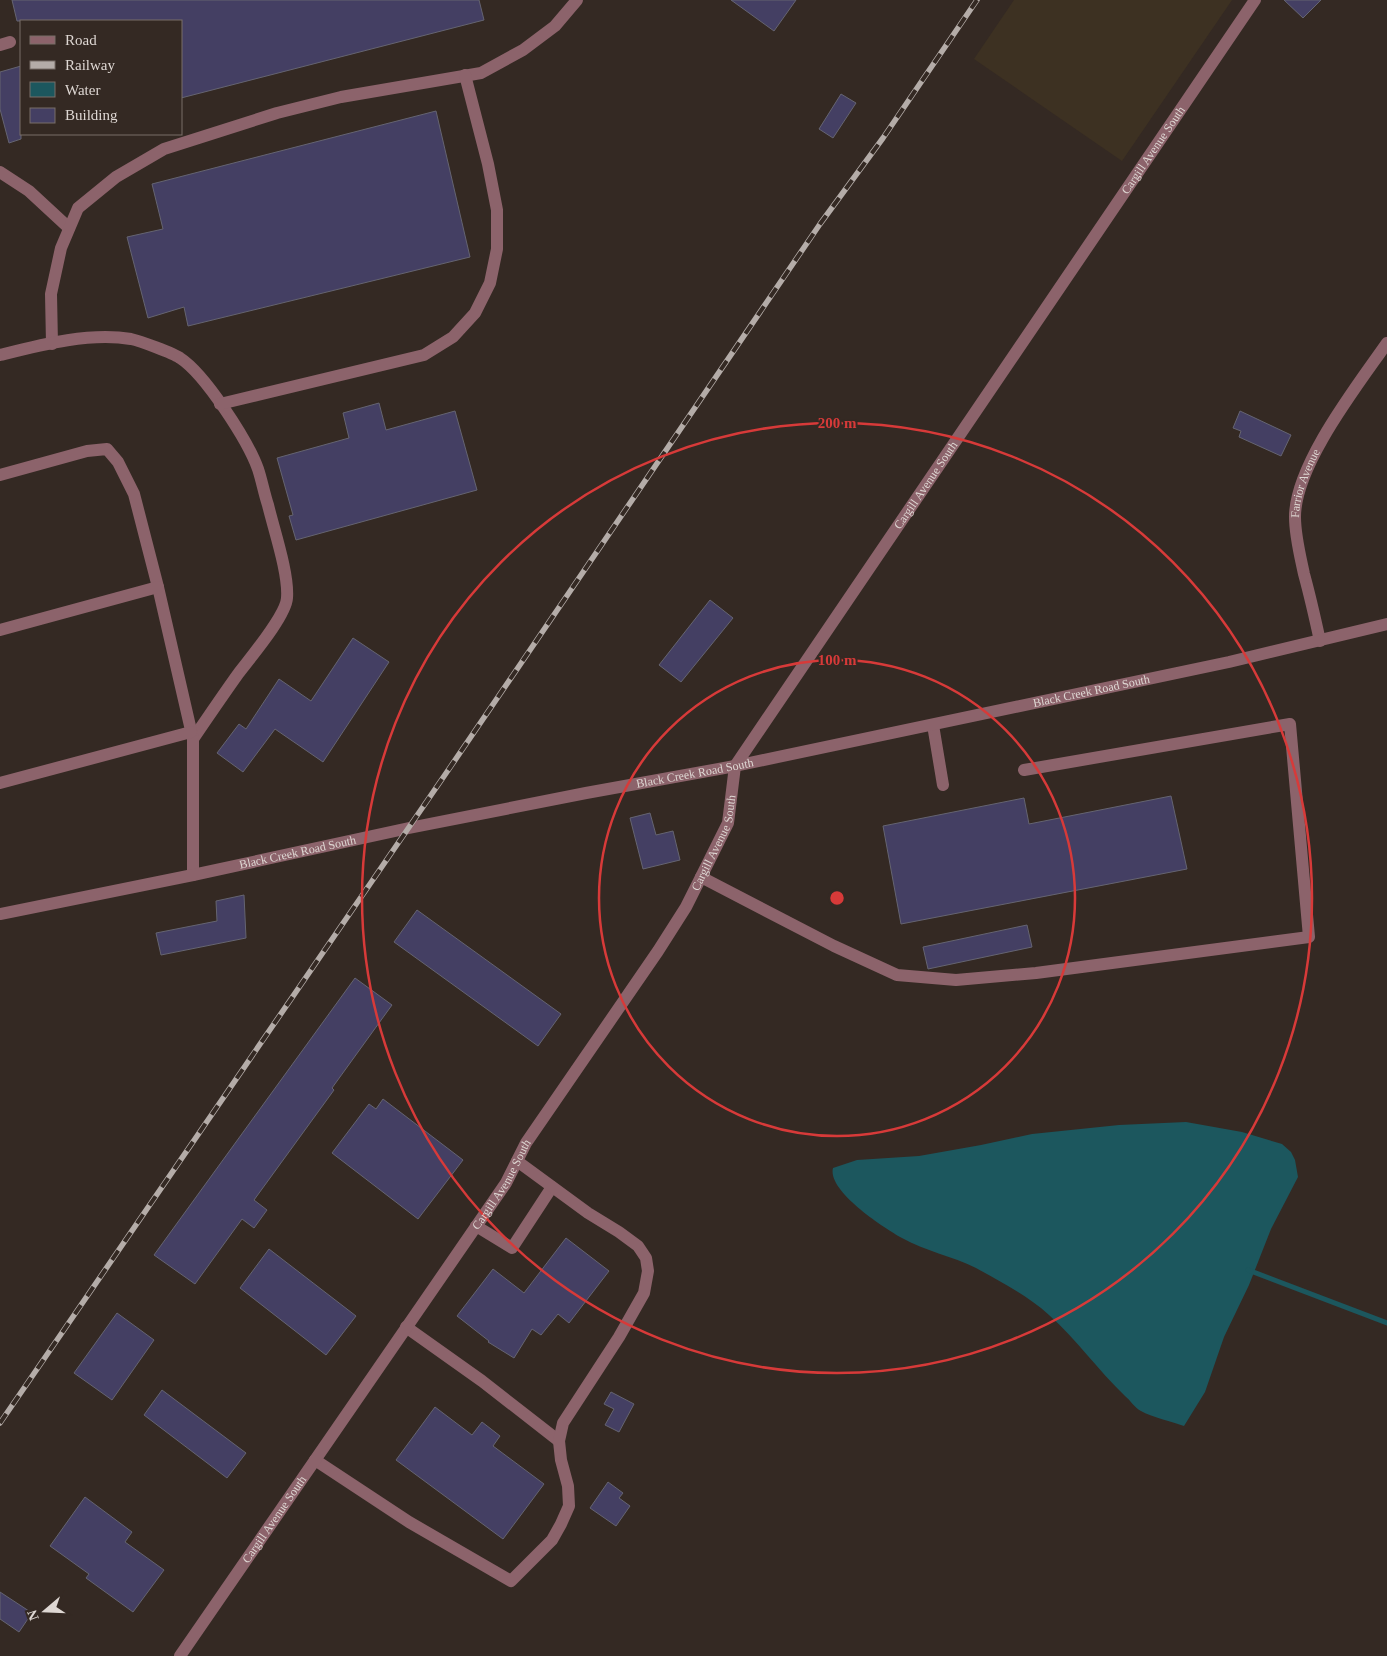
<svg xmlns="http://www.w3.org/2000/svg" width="1387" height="1656" font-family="Georgia,serif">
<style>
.industrial{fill:#3d3122}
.water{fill:#1c575e}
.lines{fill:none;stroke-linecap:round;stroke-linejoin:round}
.stream{stroke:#1c575e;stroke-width:5}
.building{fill:#443f63;stroke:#656471}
.minor{stroke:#8c636b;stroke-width:12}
.rail-casing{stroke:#b4aca8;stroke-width:5.5}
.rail{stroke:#342923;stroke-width:4;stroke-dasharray:11;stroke-linecap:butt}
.ring{fill:none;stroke:#d73a39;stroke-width:2.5}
.labels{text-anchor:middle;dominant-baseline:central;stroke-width:4;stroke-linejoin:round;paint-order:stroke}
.street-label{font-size:12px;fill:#ded7d3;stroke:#342923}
.centre{fill:#d73a39;stroke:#342923;stroke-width:2.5}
.ring-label{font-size:15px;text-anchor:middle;font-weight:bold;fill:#d73a39;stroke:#342923;stroke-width:4;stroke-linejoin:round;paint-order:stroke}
</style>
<rect width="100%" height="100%" fill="#342923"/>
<!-- industrial -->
<polygon class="industrial" points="1014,0 1232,0 1122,161 974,59"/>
<!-- water -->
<path class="water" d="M1186,1122l56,10 40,12 9,8 4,8 3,17 -27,52 -22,56 -25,52 -19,55 -21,34c-11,-4 -33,-9 -43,-15 -6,-3 -11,-11 -16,-15 -27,-26 -48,-56 -76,-81 -21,-19 -48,-33 -73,-47 -24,-12 -51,-17 -74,-30 -18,-10 -75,-47 -69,-70l24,-8 62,-4 62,-11 51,-11 87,-9z"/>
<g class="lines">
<!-- stream -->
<polyline class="stream" points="1248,1270 1387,1323"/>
</g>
<!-- building -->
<g class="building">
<polygon points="12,0 479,0 484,20 181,98 181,21 17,21"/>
<polygon points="731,0 796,0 774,31"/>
<polygon points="1284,0 1321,0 1303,18"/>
<polygon points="21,66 21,139 9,143 0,109 0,72"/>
<polygon points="841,94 856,103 833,138 819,129"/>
<polygon points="436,111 470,257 188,326 184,307 148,318 127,237 163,229 152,184"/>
<polygon points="379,403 386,430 455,411 477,490 296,540 289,516 293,515 277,458 349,438 343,413"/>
<polygon points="1240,411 1291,435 1281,456 1239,437 1241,431 1233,428"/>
<polygon points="710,600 733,618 681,682 659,665"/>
<polygon points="353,638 389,662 323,762 275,729 243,772 217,753 239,724 246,729 279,679 311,701"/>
<polygon points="1171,796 1187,869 901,924 883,826 1024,798 1029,824"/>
<polygon points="650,813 656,835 673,831 680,860 643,869 630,818"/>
<polygon points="244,895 246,938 161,955 156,933 217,921 216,901"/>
<polygon points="417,910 561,1014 538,1046 394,942"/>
<polygon points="1027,925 1032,947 928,969 923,947"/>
<polygon points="355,978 392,1005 332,1088 334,1090 254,1200 267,1210 254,1228 242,1219 195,1284 154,1255"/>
<polygon points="383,1099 463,1160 418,1219 332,1153 369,1104 376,1109"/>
<polygon points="566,1238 609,1271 569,1323 558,1314 541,1335 532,1329 514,1358 488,1342 489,1341 457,1316 493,1269 524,1293"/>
<polygon points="269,1249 356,1316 326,1355 240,1288"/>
<polygon points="117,1313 154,1340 112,1400 74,1373"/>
<polygon points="162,1390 246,1453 227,1478 144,1415"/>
<polygon points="611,1392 634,1404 619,1432 605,1425 614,1409 604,1404"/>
<polygon points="435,1407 472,1435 482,1422 500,1436 493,1446 544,1484 503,1539 396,1460"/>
<polygon points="608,1482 623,1493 619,1498 630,1506 616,1526 590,1508"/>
<polygon points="85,1497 132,1532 125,1542 164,1570 133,1612 86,1578 89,1574 50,1546"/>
<polygon points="0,1592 32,1613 19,1632 0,1619"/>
</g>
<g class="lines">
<!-- minor -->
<g class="minor">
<polyline points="0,45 10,42"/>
<polyline points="0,172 29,191 69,228"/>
<polyline points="52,344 51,294 61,248 78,208 116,177 164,149 277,113 341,97 481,73 523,50 555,26 577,0"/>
<path d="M0,355c40,-10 89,-23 131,-16 9,2 42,14 49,19 25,16 68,83 78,111 4,12 6,24 10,36 6,25 21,69 19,93 -1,18 -37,60 -49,76 -15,21 -30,43 -45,65"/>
<polyline points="220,404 424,355 453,337 475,313 490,283 497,249 497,210 488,164 465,75"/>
<polyline points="0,475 87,451 107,449 118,462 134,494 158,587 193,739 193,875"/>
<polyline points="0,630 158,587"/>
<path id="s1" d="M1320,641c-5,-23 -10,-45 -16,-67 -4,-19 -9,-38 -9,-57 0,-52 62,-131 92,-174"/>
<polyline points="933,725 943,785"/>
<polyline points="0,783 191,732"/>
<polyline points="701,877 834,946 897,975 956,980 1036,973 1309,937 1290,724 1024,770"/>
<path id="s2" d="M0,914l193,-39 216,-47 177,-35 149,-27 494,-104 158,-38"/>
<polyline points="476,1226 512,1248 552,1187"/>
<polyline points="406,1327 482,1381 559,1441"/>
<polyline points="315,1460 409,1522 511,1581 552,1540 561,1524 569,1506 568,1486 561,1460 559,1441 563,1423 619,1337 644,1293 648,1271 646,1258 638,1246 619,1232 588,1213 517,1161"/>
<path id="s3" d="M180,1656l326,-473 20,-40 132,-192 28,-44 42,-84 7,-57 520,-766"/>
</g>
<!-- rail casing -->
<g class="rail-casing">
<polyline id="rail" points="0,1423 451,766 820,224 883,138 977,0"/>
</g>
<!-- rail -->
<use href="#rail" class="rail"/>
</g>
<!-- distance rings -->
<g class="ring">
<circle cx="837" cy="898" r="238"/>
<circle cx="837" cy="898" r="475"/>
</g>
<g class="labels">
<!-- street labels -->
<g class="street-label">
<text stroke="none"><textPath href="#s3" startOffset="1800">Cargill Avenue South</textPath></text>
<text stroke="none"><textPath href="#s1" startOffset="162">Farrior Avenue</textPath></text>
<text stroke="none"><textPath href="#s3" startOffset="1395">Cargill Avenue South</textPath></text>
<text stroke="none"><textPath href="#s2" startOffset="1114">Black Creek Road South</textPath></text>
<text stroke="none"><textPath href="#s2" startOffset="709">Black Creek Road South</textPath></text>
<text stroke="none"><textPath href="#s3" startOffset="975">Cargill Avenue South</textPath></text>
<text stroke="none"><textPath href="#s2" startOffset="304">Black Creek Road South</textPath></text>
<text stroke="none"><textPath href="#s3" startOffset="571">Cargill Avenue South</textPath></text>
<text stroke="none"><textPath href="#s3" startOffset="166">Cargill Avenue South</textPath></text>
</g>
</g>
<circle cx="837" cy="898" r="8" class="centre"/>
<g class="ring-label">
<text x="837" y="428">200 m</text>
<text x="837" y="665">100 m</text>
</g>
<!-- legend -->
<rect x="20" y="20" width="162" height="115" fill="#342923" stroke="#786f69"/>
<rect x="30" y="36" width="25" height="8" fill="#8c636b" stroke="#786f69"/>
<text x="65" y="45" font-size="15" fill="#ded7d3">Road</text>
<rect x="30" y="61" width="25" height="8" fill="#b4aca8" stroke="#786f69"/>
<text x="65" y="70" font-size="15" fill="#ded7d3">Railway</text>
<rect x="30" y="82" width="25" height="15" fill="#1c575e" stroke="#786f69"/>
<text x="65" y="95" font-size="15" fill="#ded7d3">Water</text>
<rect x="30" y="108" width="25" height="15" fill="#443f63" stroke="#786f69"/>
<text x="65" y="120" font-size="15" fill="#ded7d3">Building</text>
<!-- north arrow -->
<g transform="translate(45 1611) rotate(251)" stroke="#342923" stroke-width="4" paint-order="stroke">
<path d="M0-4L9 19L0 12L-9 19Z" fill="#ded7d3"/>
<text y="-8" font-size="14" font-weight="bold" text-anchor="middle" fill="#ded7d3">N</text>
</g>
</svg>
